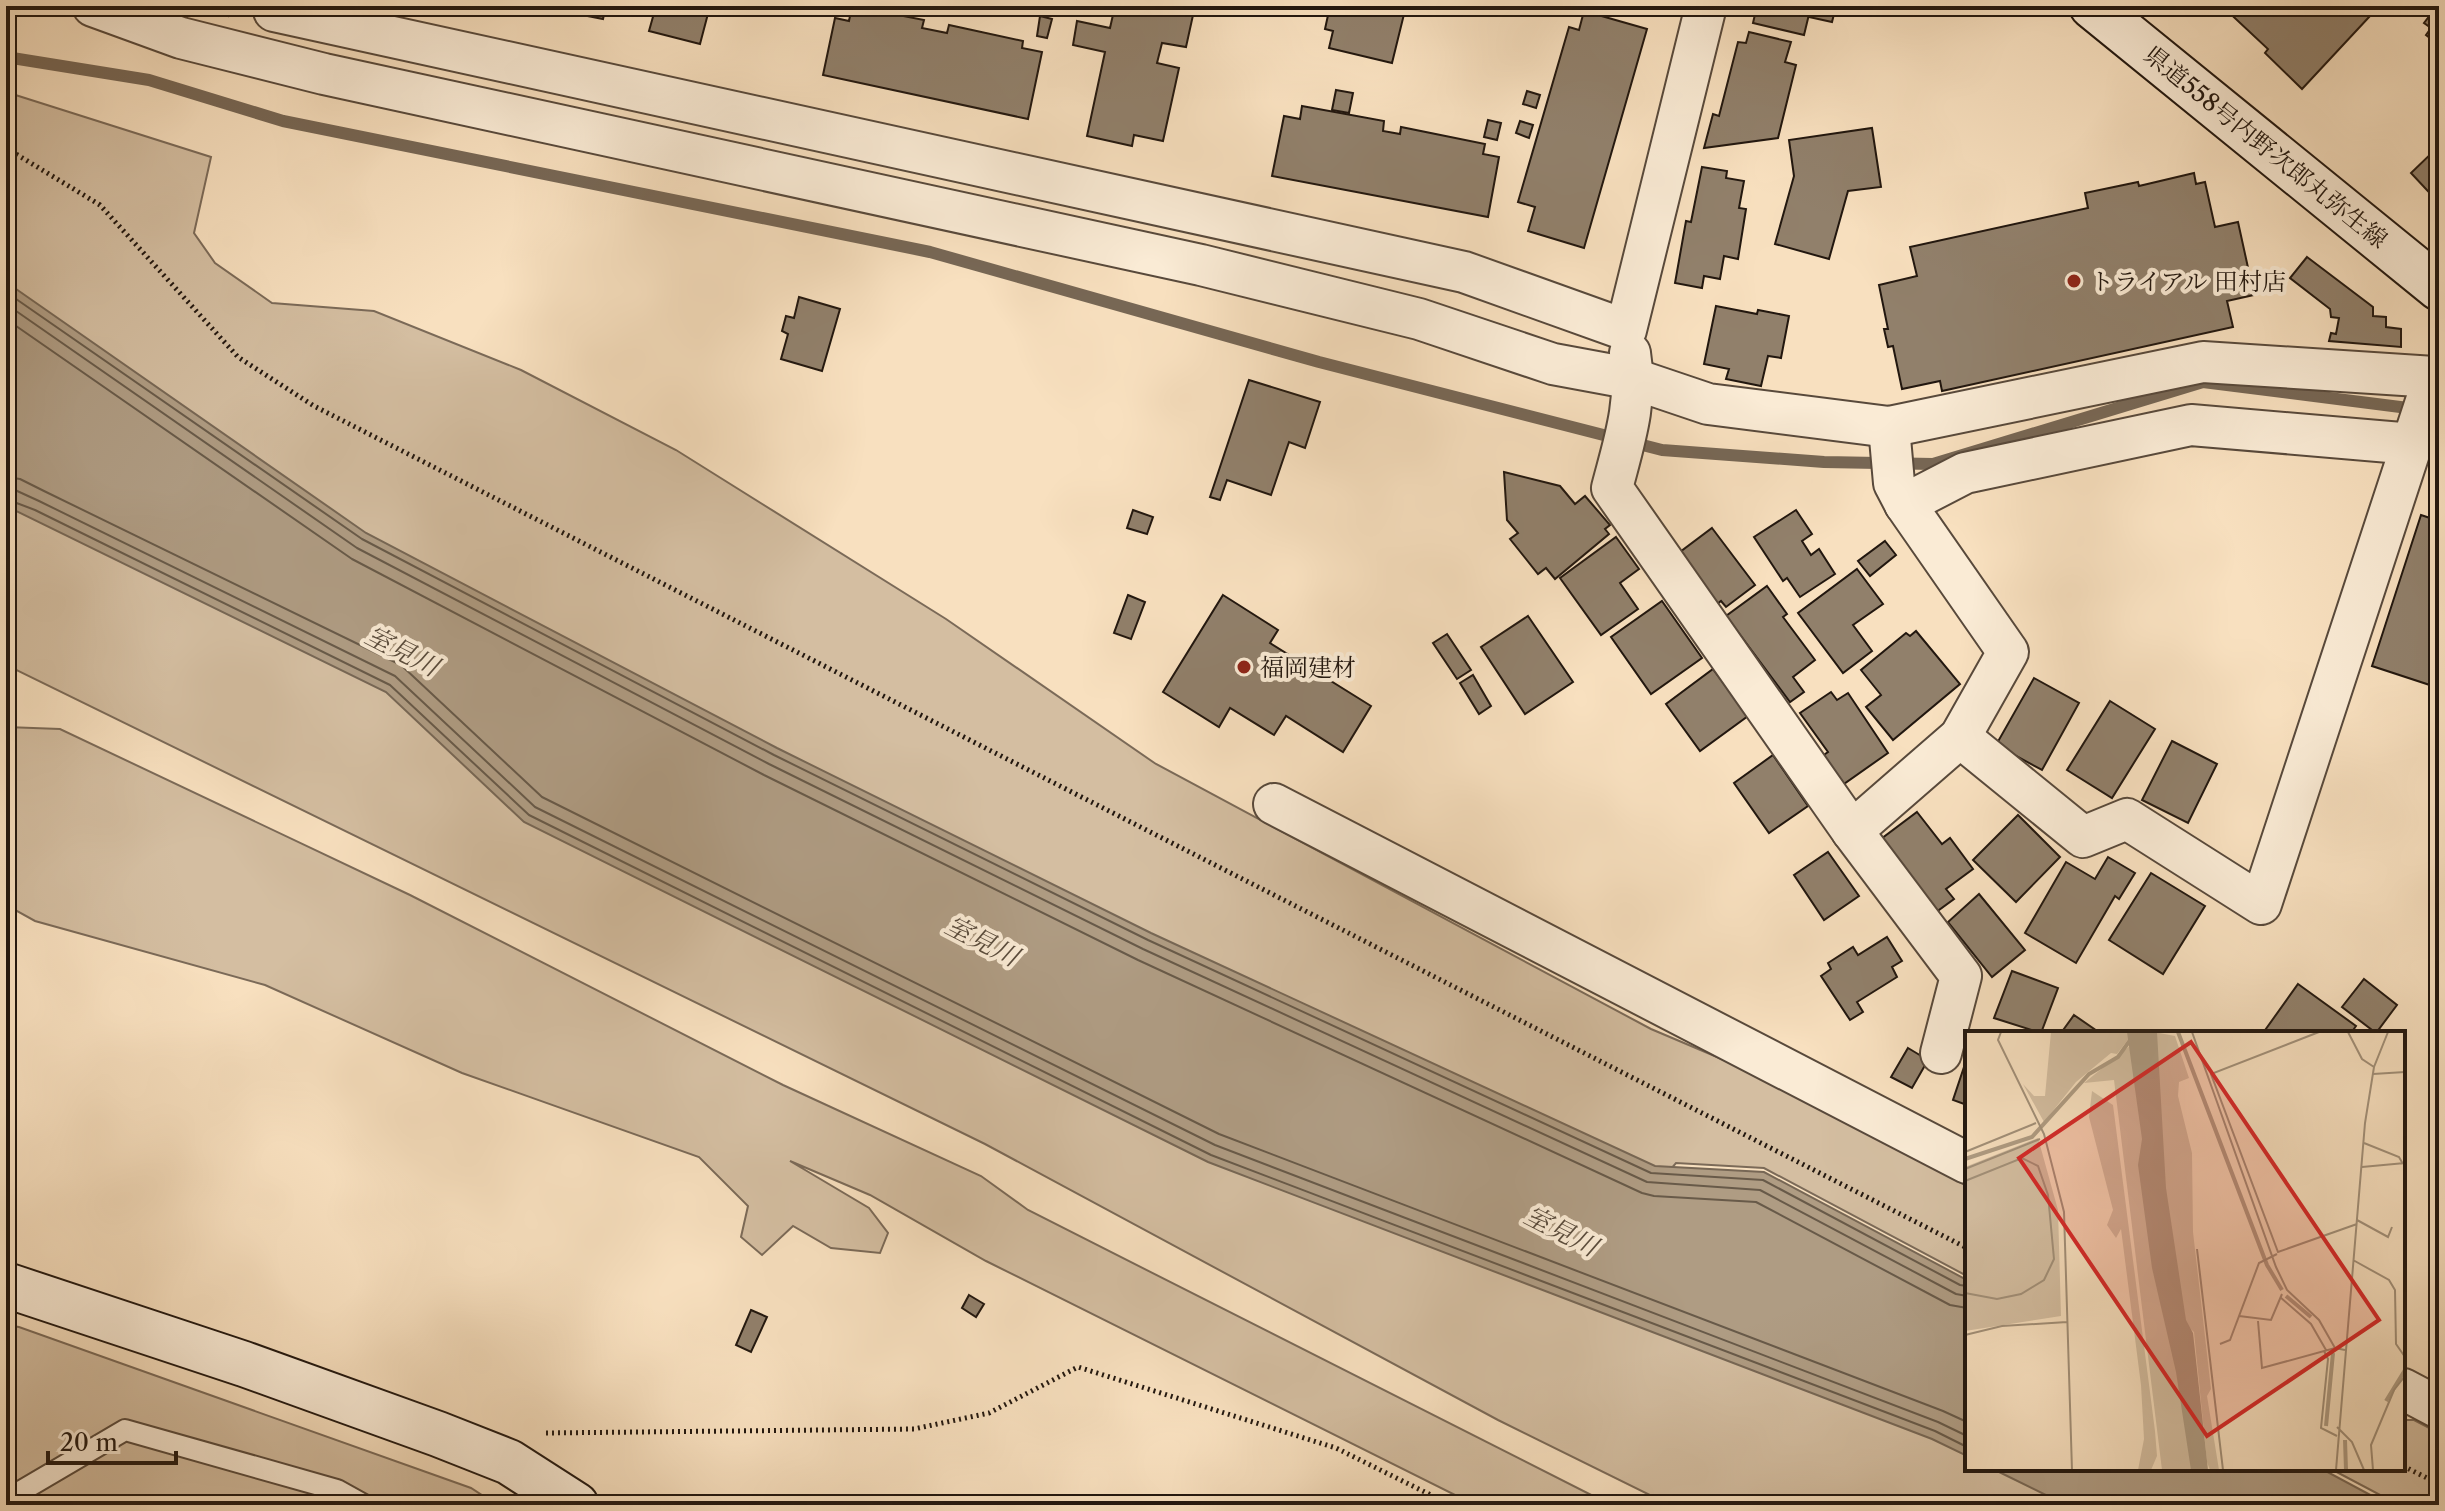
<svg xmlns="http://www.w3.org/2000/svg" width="2445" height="1511" font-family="'Libre Caslon Text','Noto Serif JP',serif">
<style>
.green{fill:#d4bea1;stroke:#7b6a58;stroke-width:2}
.water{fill:#af9c83;stroke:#776755;stroke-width:2}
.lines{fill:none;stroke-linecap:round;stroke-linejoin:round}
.shore{stroke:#685a49;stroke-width:2}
.stream{stroke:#776755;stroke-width:12}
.building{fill:#91806b;stroke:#22170f;stroke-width:2}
.lane-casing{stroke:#58493b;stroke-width:24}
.street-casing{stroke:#58493b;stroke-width:44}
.secondary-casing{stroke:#22170f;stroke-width:48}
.path{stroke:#22170f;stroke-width:5;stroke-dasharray:2 4;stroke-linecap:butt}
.lane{stroke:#faebd5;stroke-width:20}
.street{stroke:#faebd5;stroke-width:40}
.secondary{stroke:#faebd5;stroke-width:44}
.poi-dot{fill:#8f2418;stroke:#faebd5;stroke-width:3}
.labels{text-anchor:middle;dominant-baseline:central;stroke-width:8;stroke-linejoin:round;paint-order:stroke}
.street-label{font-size:24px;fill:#22170f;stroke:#faebd5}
.poi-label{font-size:24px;fill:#22170f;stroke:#faebd5;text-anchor:start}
.water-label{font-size:26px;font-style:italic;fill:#5a4c3d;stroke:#faebd5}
.inset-river{fill:none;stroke:#af9c83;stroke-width:4}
.inset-road{fill:none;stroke:#a29079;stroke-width:2}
.view{fill:#d62828;fill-opacity:0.15;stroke:#d62828;stroke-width:4}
.inset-edge{fill:none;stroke:#22170f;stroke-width:4}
</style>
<rect width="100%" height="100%" fill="#f8e0bf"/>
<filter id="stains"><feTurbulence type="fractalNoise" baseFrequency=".0025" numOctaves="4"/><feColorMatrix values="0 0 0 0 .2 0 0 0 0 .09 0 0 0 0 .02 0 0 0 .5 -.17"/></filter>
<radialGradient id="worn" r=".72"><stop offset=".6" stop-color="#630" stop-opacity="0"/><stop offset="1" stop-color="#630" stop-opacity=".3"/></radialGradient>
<!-- green -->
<g class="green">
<polygon points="6,92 211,157 194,233 215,263 272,303 374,311 521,370 676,450 946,619 1156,764 1651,1029 1776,1082 1967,1186 1967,1276 1764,1168 1676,1163 1652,1191 377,560 6,304"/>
<polygon points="6,482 1967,1438 1967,1469 2035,1469 2113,1505 1670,1505 1498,1420 985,1144 6,665"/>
<polygon points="6,727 60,729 410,895 783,1085 981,1176 1028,1210 1611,1505 1475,1505 986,1261 870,1195 790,1161 869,1208 888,1233 880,1253 831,1248 793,1226 762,1255 741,1237 748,1206 699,1157 462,1073 265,985 35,921 6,905"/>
<polygon points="6,1325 19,1327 471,1488 497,1505 6,1505"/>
<polygon points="2403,1420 2414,1420 2439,1433 2439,1505 2399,1505 2331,1469 2403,1469"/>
</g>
<!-- water -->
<g class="water">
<polygon points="6,282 366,533 777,748 1151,933 1655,1166 1764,1172 1967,1280 1967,1456 1932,1439 1208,1162 524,822 386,692 6,506"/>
<polygon points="1993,1469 2322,1469 2389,1505 2066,1505"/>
</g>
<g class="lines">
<!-- shore -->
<g class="shore">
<polyline points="6,292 362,539 774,755 1148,940 1651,1173 1763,1180 1960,1285 1967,1286"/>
<polyline points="6,304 357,548 769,764 1143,949 1647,1182 1760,1190 1956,1294 1967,1296"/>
<polyline points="6,319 352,559 764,775 1138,960 1642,1193 1654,1196 1756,1202 1950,1305 1967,1308"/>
<polyline points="6,477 20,479 44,491 401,665 542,797 1219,1134 1943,1411 1967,1422"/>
<polyline points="6,489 15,490 39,501 395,676 535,807 1215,1145 1938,1422 1967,1436"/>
<polyline points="6,499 35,510 390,685 529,815 1211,1155 1935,1431 1967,1447"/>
</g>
<!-- stream -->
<polyline class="stream" points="6,57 149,80 283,121 930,252 1319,362 1662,450 1824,462 1933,464 2203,382 2416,409"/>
</g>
<!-- building -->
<g class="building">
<polygon points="196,6 230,6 228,16 196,8"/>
<polygon points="537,6 606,6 603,19"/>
<polygon points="656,6 710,6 700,44 649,31"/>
<polygon points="852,6 924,20 922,28 947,33 949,25 1023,41 1022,48 1042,52 1028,119 823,75 835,18 849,21"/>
<polygon points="1115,6 1195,6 1186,47 1162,43 1157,63 1179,68 1163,141 1134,135 1132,146 1087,136 1105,52 1073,45 1077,21 1110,28"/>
<polygon points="1330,6 1406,6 1392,63 1329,48 1333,31 1325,29"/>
<polygon points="1757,6 1811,6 1804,35 1753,23"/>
<polygon points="1812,6 1836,6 1832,22 1809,17"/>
<polygon points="2222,6 2359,6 2370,16 2302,89 2265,53 2268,49"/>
<polygon points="2437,6 2439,6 2439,45 2426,35 2431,28 2424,23"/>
<polygon points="1584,11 1647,29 1584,248 1528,231 1535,207 1518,202 1569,27 1579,30"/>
<polygon points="1040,16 1052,19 1047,38 1037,36"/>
<polygon points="1749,32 1791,42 1785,62 1796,65 1778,138 1704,148 1713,114 1719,116 1738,42 1746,43"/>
<polygon points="1336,90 1353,93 1349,113 1332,110"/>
<polygon points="1527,91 1540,95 1536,108 1523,104"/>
<polygon points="1302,106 1384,121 1383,131 1400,134 1401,127 1485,144 1483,154 1499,157 1488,217 1272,176 1284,116 1300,119"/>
<polygon points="1488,120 1501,123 1497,140 1484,137"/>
<polygon points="1520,121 1533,125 1529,138 1516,133"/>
<polygon points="1872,128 1881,187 1848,191 1829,259 1775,244 1794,176 1789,140"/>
<polygon points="2439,146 2439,203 2411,173"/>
<polygon points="1702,167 1727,171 1726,178 1744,181 1739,208 1746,209 1738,259 1724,256 1720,279 1704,276 1702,288 1675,283 1686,221 1691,222"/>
<polygon points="2194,173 2196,184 2205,182 2215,227 2238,222 2254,295 2227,301 2233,327 1942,391 1940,381 1902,389 1893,346 1888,347 1884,329 1888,329 1879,285 1917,276 1910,247 2088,208 2085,193 2138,182 2139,186"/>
<polygon points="2307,257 2373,307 2373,316 2386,317 2386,327 2401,329 2401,347 2329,341 2331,333 2336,334 2339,318 2331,317 2330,309 2290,278"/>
<polygon points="799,297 840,309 822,371 781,359 788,334 782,331 786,316 794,318"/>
<polygon points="1716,306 1757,314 1758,310 1789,316 1781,358 1768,356 1761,386 1726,379 1729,369 1704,364"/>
<polygon points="1249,380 1320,402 1305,448 1289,442 1271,495 1227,480 1220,500 1210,497"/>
<polygon points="1504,472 1560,486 1575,504 1585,496 1610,525 1605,529 1609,534 1555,579 1546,568 1538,574 1510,539 1518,533 1507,520"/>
<polygon points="1133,510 1153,517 1147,534 1127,528"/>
<polygon points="1796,510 1812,534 1802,541 1811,555 1819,549 1835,574 1800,597 1787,578 1783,581 1754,537"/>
<polygon points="2421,515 2439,521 2439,688 2372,666"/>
<polygon points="1712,528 1755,585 1726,607 1721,601 1711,609 1672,558"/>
<polygon points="1616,537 1639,569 1620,583 1638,609 1601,635 1560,578"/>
<polygon points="1885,541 1896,555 1870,576 1858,561"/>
<polygon points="1857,569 1883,604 1853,625 1872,651 1843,673 1798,613"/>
<polygon points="1767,586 1787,614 1783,617 1815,660 1793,677 1804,692 1790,702 1726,616"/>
<polygon points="1128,595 1145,602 1131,639 1114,633"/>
<polygon points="1223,595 1278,630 1270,643 1371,706 1343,752 1286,716 1274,735 1230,708 1219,727 1163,692"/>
<polygon points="1662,601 1702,658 1651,694 1611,637"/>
<polygon points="1528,616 1573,682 1525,714 1481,647"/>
<polygon points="1916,631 1960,684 1893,740 1866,707 1881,695 1861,670 1906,633 1910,636"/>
<polygon points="1447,634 1471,670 1457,679 1433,643"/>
<polygon points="1713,669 1748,716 1700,751 1666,704"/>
<polygon points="1473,675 1491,706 1479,714 1460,683"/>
<polygon points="2034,678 2079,703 2042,770 1996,745"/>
<polygon points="1831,692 1837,700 1848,693 1888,753 1841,786 1821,757 1828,752 1800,713"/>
<polygon points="2110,701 2155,729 2112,798 2067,770"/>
<polygon points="2172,741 2217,764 2188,823 2142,800"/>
<polygon points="1773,755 1808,806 1769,833 1734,783"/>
<polygon points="1917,812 1942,844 1950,838 1973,869 1946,889 1954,899 1932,915 1877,842"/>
<polygon points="2018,815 2060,857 2016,902 1973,860"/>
<polygon points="1828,852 1859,896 1824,920 1794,875"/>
<polygon points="2108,857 2135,873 2119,899 2115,896 2076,963 2025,933 2066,862 2095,879"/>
<polygon points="2151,873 2205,906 2163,974 2109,940"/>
<polygon points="1979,894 2025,950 1992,977 1948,922"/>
<polygon points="1887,937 1902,961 1892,967 1897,977 1857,1002 1863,1012 1850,1020 1821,976 1831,969 1828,963 1853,947 1858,955"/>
<polygon points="2012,971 2058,988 2041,1033 1994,1018"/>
<polygon points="2364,979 2397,1005 2376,1033 2342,1007"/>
<polygon points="2298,984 2356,1026 2351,1033 2263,1033"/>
<polygon points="2074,1015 2100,1033 2061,1033"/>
<polygon points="1908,1048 1928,1060 1912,1088 1891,1077"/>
<polygon points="1967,1058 1967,1105 1953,1100"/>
<polygon points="969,1295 984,1304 976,1317 962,1308"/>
<polygon points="751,1310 767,1317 751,1352 736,1345"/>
</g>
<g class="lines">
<!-- lane casing -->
<g class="lane-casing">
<polyline id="lane" points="9,1505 11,1497 125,1430 337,1490 364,1505"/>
</g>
<!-- street casing -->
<g class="street-casing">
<g id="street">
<polyline points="93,6 181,38 324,74 1201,265 1419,319 1553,364 1634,379 1708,404 1889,427 2203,362 2434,377 2439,374"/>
<polyline points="275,6 274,11 1464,272 1626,330 1706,6"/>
<path d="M1630,353c8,49 -6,89 -18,135l240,343 109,145 -20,77"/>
<polyline points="1905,504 1965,473 2191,425 2413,444"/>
<polyline points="1960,737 2083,837 2127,819 2261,904 2434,377"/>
<polyline points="1274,804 1967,1163"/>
<polyline points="1852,831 1960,737 2008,652 1905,504 1894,483 1889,427"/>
<polyline points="2403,1389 2439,1408"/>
</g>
</g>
<!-- secondary casing -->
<g class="secondary-casing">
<g id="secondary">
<polyline points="2092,6 2439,288"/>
<polyline points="6,1285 244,1364 438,1434 509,1462 576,1505"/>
</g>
</g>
<!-- path -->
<g class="path">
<polyline points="6,148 100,205 238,357 314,406 1967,1248"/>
<polyline points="546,1433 914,1429 989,1413 1078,1367 1336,1448 1451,1505"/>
<polyline points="2403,1466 2439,1484"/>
</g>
<!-- lane -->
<use href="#lane" class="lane"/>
<!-- street -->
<use href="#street" class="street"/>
<!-- secondary -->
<use href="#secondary" class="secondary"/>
</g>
<!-- markers -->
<g class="poi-dot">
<circle cx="2074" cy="281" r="8"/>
<circle cx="1244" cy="667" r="8"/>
</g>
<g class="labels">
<!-- street labels -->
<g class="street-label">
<text transform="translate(2266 147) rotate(39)">県道558号内野次郎丸弥生線</text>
</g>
<!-- poi labels -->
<g class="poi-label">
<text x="2090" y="281">トライアル 田村店</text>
<text x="1260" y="667">福岡建材</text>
</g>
<!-- water labels -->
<g class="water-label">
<text transform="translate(402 651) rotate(27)">室見川</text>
<text transform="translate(982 941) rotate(27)">室見川</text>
<text transform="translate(1561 1231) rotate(27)">室見川</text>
</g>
</g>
<!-- overview -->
<g transform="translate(1965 1031)">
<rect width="440" height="440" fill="#f8e0bf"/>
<path d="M86,1h78l1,5 -13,17 -6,-1 -35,29 -32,40 -21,-38 11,12h11zM189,1l21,4 14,42 -10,4 -1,14 14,57 1,79 18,157 -4,7 12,74h-9l-3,-8 -13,-130 -12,-11 -26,-193zM166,14l47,326 15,99h-31l-48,-390 -30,3zM127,60l21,14 42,326 2,25 -6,14h-13l6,-31 -3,-54 -20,-156 -5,9 -9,-13 6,-15 -24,-93zM73,107l20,72 3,106 -96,15v-164z" fill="#d4bea1"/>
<path d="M162,1h30l9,156 20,132 7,13 15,137h-17l-15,-98 -24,-104 -14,-103 4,-26z" fill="#af9c83"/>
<path class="inset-river" d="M213,1l89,233 15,25M0,128l67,-22 57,-63 29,-17 18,-25M321,265l25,21M421,370l19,-31M361,395l7,-73M380,409l1,30"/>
<path class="inset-road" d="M36,1l-3,8 46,94 20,78 8,258M227,1l84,235 11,23 32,30 16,28M354,1l-108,42 67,178 79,-28M383,1l14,27 12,8M408,43l32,-2M399,112l35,14 4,7M0,121l71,-29M397,136l43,-4M0,138l75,-30M0,150l57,-23 16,8 10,29 6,64 -10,21 -23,14 -24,5 -32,-6M392,189l31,17 4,-10M232,218l26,221M388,229l36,20 6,10 1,54 9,13M315,266l31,27 15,26M274,285l32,4 11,-26M293,290l4,47 73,-20 10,2M0,304l37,-9 65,-4M255,313l10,-4 29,-77 18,-9M359,320l4,8 -7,69 16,8M372,396l15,15 12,28M371,439l29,-347 9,-56 14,-35M408,439l-2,-25 23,-55 11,-14"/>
<path class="view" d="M226,11l188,278 -172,116 -188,-278z"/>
<rect width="440" height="440" class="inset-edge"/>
</g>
<!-- margin -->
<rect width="2445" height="1511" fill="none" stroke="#f8e0bf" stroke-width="32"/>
<rect x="8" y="8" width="2429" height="1495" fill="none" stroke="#22170f" stroke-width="4"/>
<rect x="16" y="16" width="2413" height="1479" fill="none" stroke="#22170f" stroke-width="2"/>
<!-- scale -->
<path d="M48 1451v12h128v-12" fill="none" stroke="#22170f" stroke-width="4"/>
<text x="60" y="1451" font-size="24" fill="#22170f" stroke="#faebd5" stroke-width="6" paint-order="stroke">20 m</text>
<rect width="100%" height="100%" filter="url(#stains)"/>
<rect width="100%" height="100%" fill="url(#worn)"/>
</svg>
